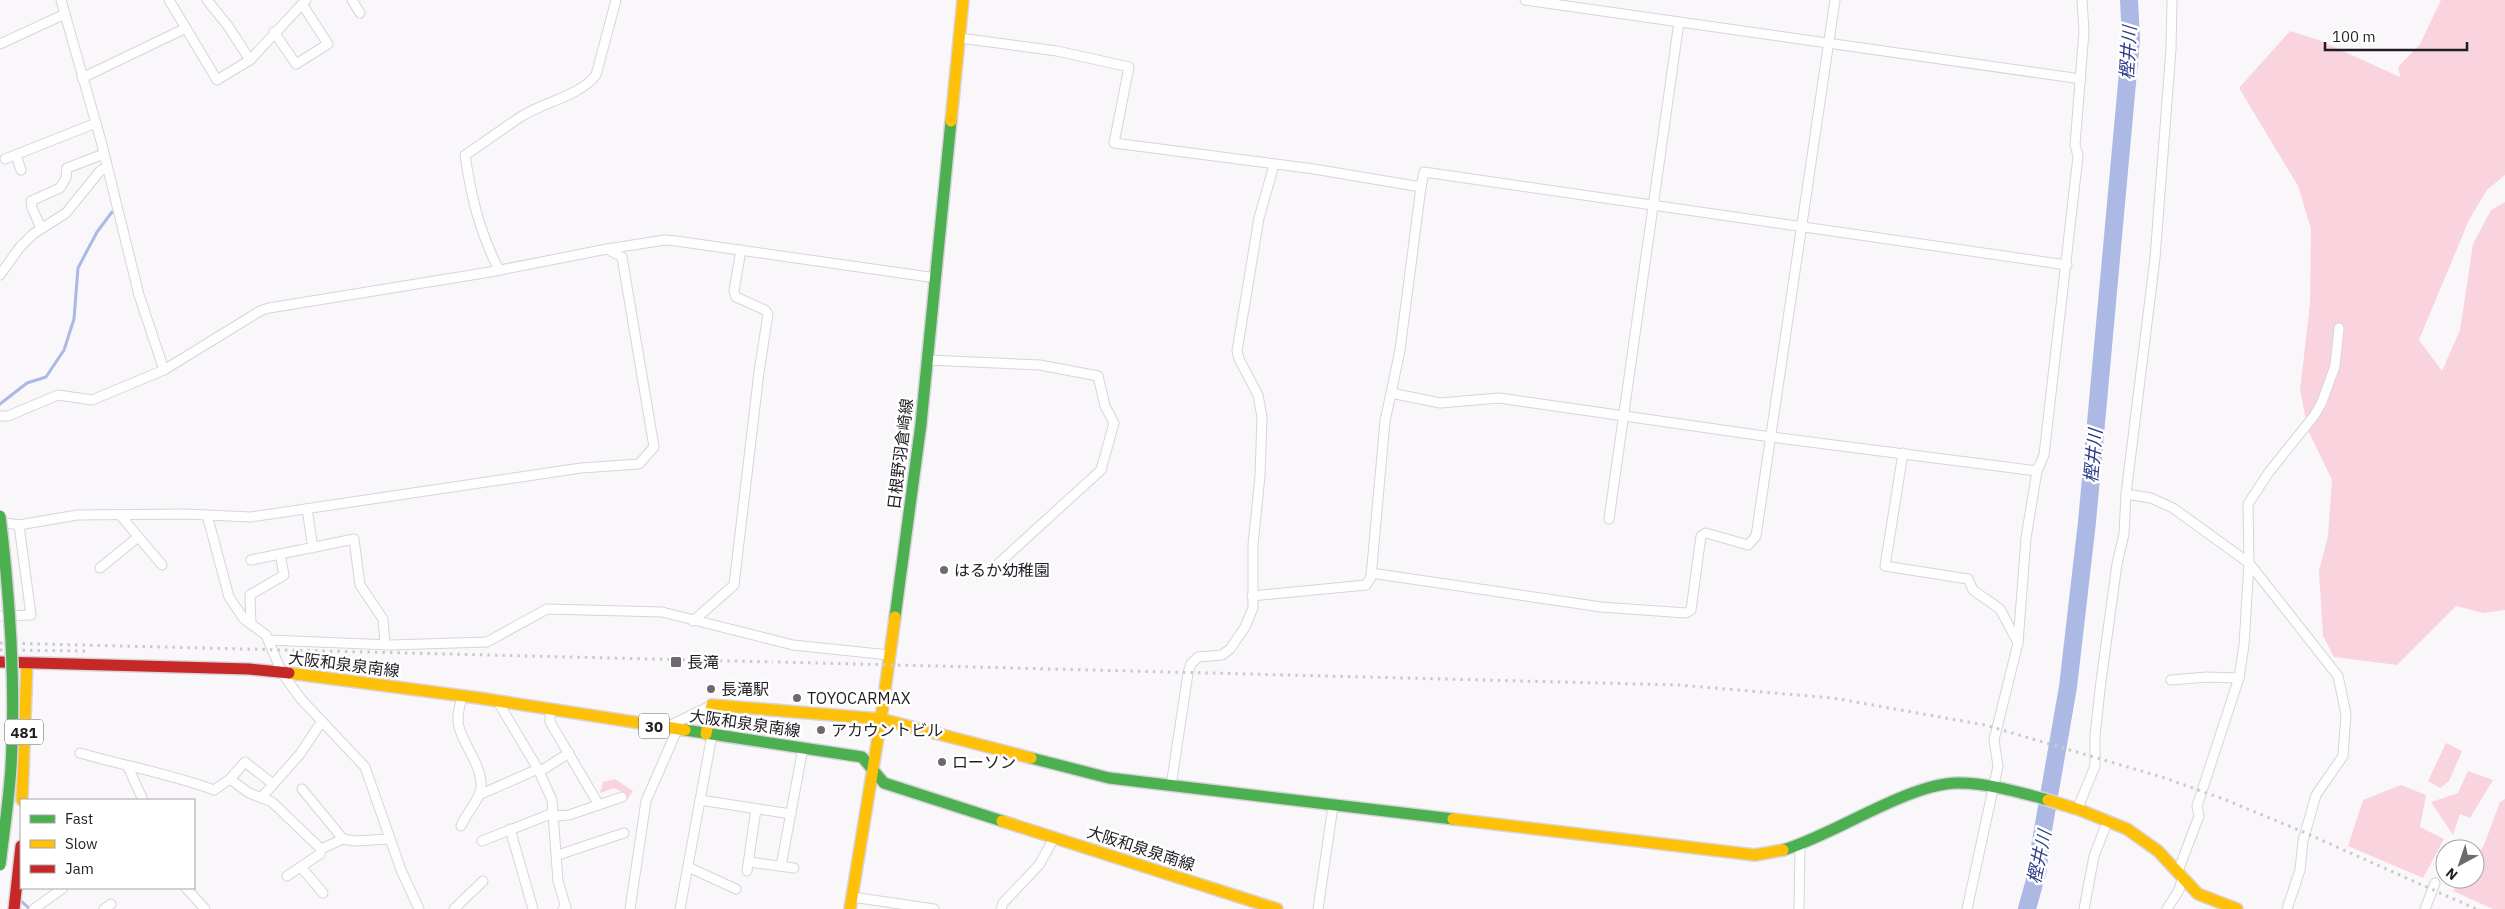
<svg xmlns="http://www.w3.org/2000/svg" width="2505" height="909" font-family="'IBM Plex Sans','Noto Sans JP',sans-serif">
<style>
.green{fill:#f9d4de}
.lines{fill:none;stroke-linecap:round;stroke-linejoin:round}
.stream{stroke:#acb9e5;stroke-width:3}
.river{stroke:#acb9e5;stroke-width:18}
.street-casing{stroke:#d8d4da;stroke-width:11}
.fast-casing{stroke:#d8d4da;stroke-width:14}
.slow-casing{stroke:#d8d4da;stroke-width:14}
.jam-casing{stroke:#d8d4da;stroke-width:14}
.street{stroke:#fefefe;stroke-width:9}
.fast{stroke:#4caf50;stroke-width:11}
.slow{stroke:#ffc107;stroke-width:11}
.jam{stroke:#c62828;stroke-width:11}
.rail{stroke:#cac9cb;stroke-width:3;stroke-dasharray:2.5 5;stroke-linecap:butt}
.fast-bridge-casing{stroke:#d8d4da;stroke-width:14;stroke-linecap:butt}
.fast-bridge{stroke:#4caf50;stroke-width:11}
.poi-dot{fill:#6e696f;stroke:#fff;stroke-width:2}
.labels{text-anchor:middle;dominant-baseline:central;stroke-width:5;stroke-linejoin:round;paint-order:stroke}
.shield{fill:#fff;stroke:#646066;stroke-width:1}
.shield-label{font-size:15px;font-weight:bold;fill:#221c24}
.street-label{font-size:16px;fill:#221c24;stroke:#fff}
.poi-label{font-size:16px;fill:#221c24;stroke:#fff;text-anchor:start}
.water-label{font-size:18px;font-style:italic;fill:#2e3e87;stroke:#fff}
</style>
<rect width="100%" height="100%" fill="#faf7fb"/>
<!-- green -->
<g class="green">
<polygon points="2441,0 2505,0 2505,175 2487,190 2469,220 2419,340 2442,371 2460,330 2473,244 2491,210 2505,202 2505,610 2483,613 2456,606 2397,665 2334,657 2323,636 2319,571 2328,536 2332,480 2308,430 2300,390 2310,304 2311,229 2298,186 2239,88 2290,31 2319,40 2400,77 2398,67 2420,44"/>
<polygon points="2446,743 2462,751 2449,781 2440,788 2428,781"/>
<polygon points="2468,771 2493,780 2470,818 2460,814 2453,835 2431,802 2458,793"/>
<polygon points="615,779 633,791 627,800 626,794 614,788 600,793 603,782"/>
<polygon points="2401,785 2426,795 2420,827 2444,839 2423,878 2348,846 2363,800"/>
<polygon points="2505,799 2505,909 2493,909 2453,891 2461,879 2475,879 2475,859 2484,845 2500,802"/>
</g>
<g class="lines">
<!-- stream -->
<g class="stream">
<polyline points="0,404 27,383 46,377 64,350 74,319 78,268 97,232 112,212"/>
<polyline points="20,900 30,909"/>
</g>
<!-- river -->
<polyline class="river" points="2027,909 2038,869 2040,847 2068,687 2087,522 2131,39 2129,0"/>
<!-- street casing -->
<g class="street-casing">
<g id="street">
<polyline points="61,0 101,141 139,295 164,370"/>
<polyline points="169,0 217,80 250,60 306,0"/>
<polyline points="207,0 228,26 250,60"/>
<polyline points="352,0 360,13"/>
<polyline points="1525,0 2081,79"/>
<polyline points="274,32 296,64 328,44 302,4"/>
<polyline points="960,38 1057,51 1129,67 1114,143 1314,169 1421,187 1400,350 1391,393 1440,403 1499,398 1771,437 2037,471"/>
<polyline points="0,44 65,14"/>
<polyline points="82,78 186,28"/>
<polyline points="16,155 21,170"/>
<polyline points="5,159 96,123"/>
<polyline points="1421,187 1424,172 2067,265"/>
<polyline points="41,228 32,208 31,201 60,188 66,178 67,168 104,154"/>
<polyline points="607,249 665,240 676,241 936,278"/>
<path d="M499,270c-19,-37 -28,-73 -34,-115 19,-12 38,-27 57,-39 24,-15 56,-19 74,-41l20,-75"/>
<polyline points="0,275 20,247 33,234 66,213 100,171 107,167"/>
<polyline points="928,360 1040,365 1098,376 1105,406 1114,423 1101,470 999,563"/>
<polyline points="0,416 8,416 58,395 92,400 164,370 260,311 269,308 490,272 607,249 622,257 654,447 639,464 581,468 251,517 185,514 77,515 19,525 0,522"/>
<polyline points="1903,453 1885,566 1968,579 1973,590 2000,609 2018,643"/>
<polyline points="2126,494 2151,498 2173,508 2249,563 2338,676 2346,714 2343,756 2316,795 2303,841 2300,870 2287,909"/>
<polyline points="307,509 313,548"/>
<polyline points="120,515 162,565"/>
<polyline points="207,515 229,597 244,619 266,635 282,673 301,699 365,767 401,870 419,909"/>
<polyline points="1609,519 1679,22"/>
<polyline points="251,560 354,539 360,585 383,619 385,645"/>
<polyline points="100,568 138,537"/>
<polyline points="1371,573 1601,607 1686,613 1691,610 1701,536 1706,533 1748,545 1756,536 1835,0"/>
<polyline points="1252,596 1366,585 1371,577 1385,421 1391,393"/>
<polyline points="0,616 31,615 19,525"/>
<polyline points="693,621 734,585 759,372 768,314 765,310 736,297 734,291 741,250"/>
<polyline points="251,624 250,595 284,575 280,554"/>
<polyline points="268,640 391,645 487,642 547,609 662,612 793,645 889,655"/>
<polyline points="2171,680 2207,677 2239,678"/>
<polyline points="498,702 538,769 552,800 558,881 566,908 563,909"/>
<polyline points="550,710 550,722 599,805"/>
<polyline points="667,727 712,705"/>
<path d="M80,753c45,13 91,21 134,37l16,-11 15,-17 28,22"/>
<polyline points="128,767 143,800"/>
<polyline points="539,772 569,753"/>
<polyline points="230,779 249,793 272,802 321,849 320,854 287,876"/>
<polyline points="1171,786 1188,673 1191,664 1198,657 1222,655 1230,649 1245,627 1253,608 1253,545 1260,476 1262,417 1258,395 1239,359 1237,351 1259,218 1274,165"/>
<polyline points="302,789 343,839"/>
<polyline points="479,795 538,769"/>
<polyline points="261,798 300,754 322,721"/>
<polyline points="700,800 791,814"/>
<polyline points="2077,810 2095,766 2095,735 2101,681 2117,564 2124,534 2126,494 2155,258 2171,49 2172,0"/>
<polyline points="554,816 569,815 622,797"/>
<path d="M461,826c5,-13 18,-24 20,-38 2,-21 -17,-42 -22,-61 -3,-11 1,-21 3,-31"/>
<polyline points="510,829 533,909"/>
<polyline points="482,841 553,813"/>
<polyline points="321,849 343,839 355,841 390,839"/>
<polyline points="558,855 624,833"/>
<polyline points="749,862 794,868"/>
<polyline points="781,866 803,748"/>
<polyline points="301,867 323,893"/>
<polyline points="688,867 736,889"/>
<polyline points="747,871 756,809"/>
<polyline points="2178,871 2199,816 2197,806 2239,678 2244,645 2249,563 2248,504 2269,472 2314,416 2322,402 2335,366 2339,328"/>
<polyline points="186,888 205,909"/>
<polyline points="852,897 934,909"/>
<polyline points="34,909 63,888"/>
<polyline points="104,909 111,904"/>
<polyline points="454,909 483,881"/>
<polyline points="630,909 646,801 677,730"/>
<polyline points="680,909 712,735"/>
<polyline points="1001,909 1003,903 1039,865 1054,838"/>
<polyline points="1318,909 1333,806"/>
<polyline points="1799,909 1800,845"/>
<polyline points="1967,909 1998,766 1994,740 2018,643 2026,538 2037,471 2044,455 2078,156 2075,145 2084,31 2082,0"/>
<polyline points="2084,909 2094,856 2108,820"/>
<polyline points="2167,909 2179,890 2183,876"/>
<polyline points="2425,909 2435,883"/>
</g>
</g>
<!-- fast casing -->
<g class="fast-casing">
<g id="fast">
<polyline points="895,617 921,424 951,121"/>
<polyline points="685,730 862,757 884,783 1002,821"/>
<polyline points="1031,758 1109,778 1453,819"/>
<path d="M1783,850c51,-15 126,-67 175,-67 30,0 61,9 90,17"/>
</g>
</g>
<!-- slow casing -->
<g class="slow-casing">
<g id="slow">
<polyline points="951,121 963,0"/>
<polyline points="289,673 479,698 685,730"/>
<polyline points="706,734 712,705 881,719 1031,758"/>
<polyline points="22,800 27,663"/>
<polyline points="2048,800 2080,810 2127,829 2158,851 2198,894 2237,909"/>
<polyline points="1453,819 1755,855 1783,850"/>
<polyline points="1002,821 1277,909"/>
<polyline points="850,909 881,719 895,617"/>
</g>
</g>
<!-- jam casing -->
<g class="jam-casing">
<g id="jam">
<polyline points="0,662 249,669 289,673"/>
<polyline points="14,909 21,846"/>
</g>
</g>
<!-- street -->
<use href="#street" class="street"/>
<!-- fast -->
<use href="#fast" class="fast"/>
<!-- slow -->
<use href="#slow" class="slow"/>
<!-- jam -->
<use href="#jam" class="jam"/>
<!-- rail -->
<g class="rail">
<polyline points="0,643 773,662"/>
<polyline points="0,650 88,651"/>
<polyline points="778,662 1679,685 1833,698 1985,725 2165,778 2226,800 2301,831 2476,909"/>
</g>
<!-- fast-bridge casing -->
<g class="fast-bridge-casing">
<path id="fast-bridge" d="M0,516c10,83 16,167 11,251 -2,32 -7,65 -11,98"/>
</g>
<!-- fast-bridge -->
<use href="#fast-bridge" class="fast-bridge"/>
</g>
<!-- markers -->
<g class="poi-dot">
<circle cx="944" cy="570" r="5"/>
<rect x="670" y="656" width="12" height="12" rx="2.5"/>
<circle cx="711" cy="689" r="5"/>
<circle cx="797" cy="698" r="5"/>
<circle cx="821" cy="730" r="5"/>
<circle cx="942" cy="762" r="5"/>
</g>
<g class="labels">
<!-- shield labels -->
<g class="shield">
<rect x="639" y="713.5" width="30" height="25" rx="4"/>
<rect x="5" y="719.5" width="38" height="25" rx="4"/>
</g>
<g class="shield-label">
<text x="654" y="726">30</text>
<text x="24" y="732">481</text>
</g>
<!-- street labels -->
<g class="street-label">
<text transform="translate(900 454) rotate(-83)">日根野羽倉崎線</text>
<text transform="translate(344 664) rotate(7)">大阪和泉泉南線</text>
<text transform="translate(745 723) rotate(8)">大阪和泉泉南線</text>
<text transform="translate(1141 848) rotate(18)">大阪和泉泉南線</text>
</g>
<!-- poi labels -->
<g class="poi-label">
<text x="954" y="570">はるか幼稚園</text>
<text x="687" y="662">長滝</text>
<text x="721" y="689">長滝駅</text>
<text x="807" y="698">TOYOCARMAX</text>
<text x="831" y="730">アカウントビル</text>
<text x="952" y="762">ローソン</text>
</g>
<!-- water labels -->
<g class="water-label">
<text transform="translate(2128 53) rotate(-87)">樫井川</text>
<text transform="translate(2093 456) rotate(-85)">樫井川</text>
<text transform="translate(2039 857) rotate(-78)">樫井川</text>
</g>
</g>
<!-- legend -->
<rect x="20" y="799" width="175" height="90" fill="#ffffff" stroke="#a7a4a7"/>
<rect x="30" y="815" width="25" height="8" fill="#4caf50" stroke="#a7a4a7"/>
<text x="65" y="824" font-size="15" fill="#221c24">Fast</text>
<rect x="30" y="840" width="25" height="8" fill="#ffc107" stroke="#a7a4a7"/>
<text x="65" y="849" font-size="15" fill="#221c24">Slow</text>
<rect x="30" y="865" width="25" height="8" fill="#c62828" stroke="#a7a4a7"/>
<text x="65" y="874" font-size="15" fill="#221c24">Jam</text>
<!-- north arrow -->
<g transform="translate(2460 864) rotate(220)"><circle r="24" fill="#ffffff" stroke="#a7a4a7"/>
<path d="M0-4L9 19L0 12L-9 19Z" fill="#6e696f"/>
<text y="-8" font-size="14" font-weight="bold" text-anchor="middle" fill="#221c24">N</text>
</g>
<!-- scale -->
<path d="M2325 42v8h142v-8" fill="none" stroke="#221c24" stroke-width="2.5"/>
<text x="2332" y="42" font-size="15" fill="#221c24" stroke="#ffffff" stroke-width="4" paint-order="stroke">100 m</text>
</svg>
